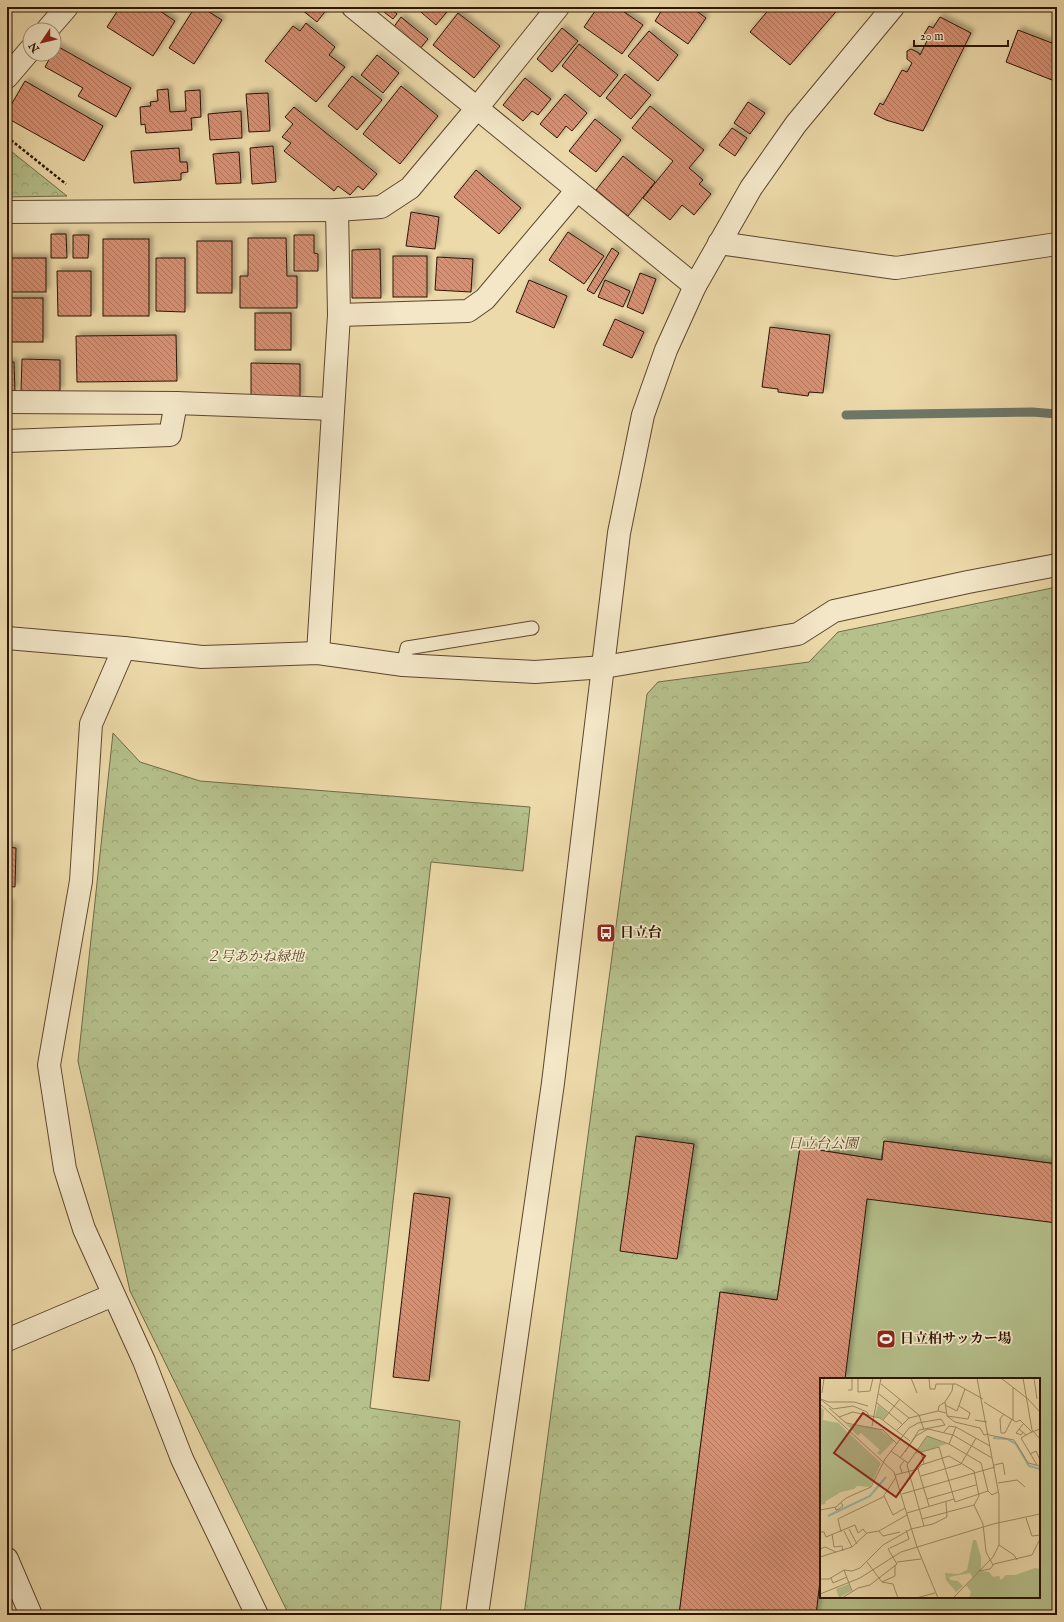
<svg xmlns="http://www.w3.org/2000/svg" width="1064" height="1622" font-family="'IM FELL English','Noto Serif JP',serif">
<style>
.forest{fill:url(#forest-crowns);stroke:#706a48;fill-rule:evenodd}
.garden{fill:#b5c08b;stroke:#706a48;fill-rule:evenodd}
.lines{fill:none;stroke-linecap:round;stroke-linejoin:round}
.stream{stroke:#6d7869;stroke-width:9}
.building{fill:url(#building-back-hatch);stroke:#2c1504;filter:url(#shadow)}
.service-casing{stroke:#5c462e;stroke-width:15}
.minor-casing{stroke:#5c462e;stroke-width:24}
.tertiary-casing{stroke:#5c462e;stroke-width:24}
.path{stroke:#2c1504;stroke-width:2.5;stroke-dasharray:3 2;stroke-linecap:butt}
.service{stroke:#f3e7c8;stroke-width:13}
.minor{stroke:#f3e7c8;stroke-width:22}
.tertiary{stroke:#f3e7c8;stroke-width:22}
.labels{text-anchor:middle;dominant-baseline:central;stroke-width:3.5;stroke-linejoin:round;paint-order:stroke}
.poi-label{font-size:14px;font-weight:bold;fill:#2c1504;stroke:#f3e7c8;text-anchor:start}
.park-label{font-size:14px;font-style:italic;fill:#55482c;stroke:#f3e7c8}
.inset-river{fill:none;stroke:#99baad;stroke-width:2}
.inset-road{fill:none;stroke:#a08b68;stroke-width:1}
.view{fill:#8f2418;fill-opacity:0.15;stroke:#8f2418;stroke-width:2}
.inset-edge{fill:none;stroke:#2c1504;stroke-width:2}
</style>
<defs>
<pattern id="forest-crowns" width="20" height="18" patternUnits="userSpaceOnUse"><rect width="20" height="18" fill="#b5c08b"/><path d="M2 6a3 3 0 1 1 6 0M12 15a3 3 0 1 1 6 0" fill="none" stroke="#9ca476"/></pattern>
<pattern id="building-back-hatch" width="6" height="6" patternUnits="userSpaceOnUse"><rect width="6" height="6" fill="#d89073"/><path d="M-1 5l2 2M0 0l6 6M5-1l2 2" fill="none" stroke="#af745c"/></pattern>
<filter id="shadow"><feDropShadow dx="3.5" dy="-3.5" stdDeviation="2" flood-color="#0004"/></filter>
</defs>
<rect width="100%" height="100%" fill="#eddaaa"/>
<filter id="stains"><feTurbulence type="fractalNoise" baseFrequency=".005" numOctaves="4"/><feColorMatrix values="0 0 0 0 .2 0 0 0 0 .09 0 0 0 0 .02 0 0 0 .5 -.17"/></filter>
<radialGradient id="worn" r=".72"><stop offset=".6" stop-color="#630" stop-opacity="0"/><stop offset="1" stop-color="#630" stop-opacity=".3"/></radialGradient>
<!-- forest -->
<g class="forest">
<polygon points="7,148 67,196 7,197"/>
<path d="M1057,587v1028h-533l123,-921 11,-12 151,-20 29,-30zM821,1379h218v218h-218z"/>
<polygon points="113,733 140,762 200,781 530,807 523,871 431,862 370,1408 460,1421 440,1615 289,1615 130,1291 78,1061"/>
</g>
<!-- garden -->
<path class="garden" d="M884,1141l173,23v451h-378l41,-323 57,8 23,-153 81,13zM821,1379h218v218h-218z"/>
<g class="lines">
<!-- stream -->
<polyline class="stream" points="846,415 1032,412 1057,414"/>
</g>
<!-- building -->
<g class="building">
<polygon points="7,7 13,7 8,13 7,13"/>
<polygon points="120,7 154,7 175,21 153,56 107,27"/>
<polygon points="195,7 201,7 222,20 194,64 169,48"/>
<polygon points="305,7 324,7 327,9 317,22 302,10"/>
<polygon points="388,7 397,14 393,19 384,12"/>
<polygon points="415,7 451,7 436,25"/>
<polygon points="598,7 617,7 643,25 622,54 584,27"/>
<polygon points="664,7 691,7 706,18 688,44 655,21"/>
<polygon points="771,7 840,7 790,65 750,32"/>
<polygon points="458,13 500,46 474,78 433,45"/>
<polygon points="401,17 428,39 419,50 393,28"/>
<polygon points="940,17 971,33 923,131 886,120 874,114 880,103 883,105 902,70 907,72 912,63 907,59 907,51 911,49 919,53 920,55 928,39 923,36 929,26 933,28"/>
<polygon points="306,23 335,47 329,55 345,67 316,102 265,61 293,26 300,31"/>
<polygon points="562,28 578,41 552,72 537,59"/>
<polygon points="1018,30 1057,45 1057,82 1006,62"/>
<polygon points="649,31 678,55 658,81 628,56"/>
<polygon points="579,44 618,75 600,97 562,66"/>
<polygon points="57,46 131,88 116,117 78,96 83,88 45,67 52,54 54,54"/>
<polygon points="377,55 399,73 383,93 361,75"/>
<polygon points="625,74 651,95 631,119 606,98"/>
<polygon points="352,76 382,100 357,130 328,106"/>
<polygon points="525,78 551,99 538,115 532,111 523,121 503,105"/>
<polygon points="25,81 103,126 84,161 7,118 7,112"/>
<polygon points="401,86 438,116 400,164 363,134"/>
<polygon points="168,89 170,112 186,111 185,91 200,90 201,117 191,118 192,130 146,133 145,124 141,125 140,107 151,106 150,102 158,101 157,90"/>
<polygon points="268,93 270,131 249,132 246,94"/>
<polygon points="565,94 587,113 572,131 566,126 557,138 540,124"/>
<polygon points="748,102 765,113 750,134 734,123"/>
<polygon points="650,106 704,150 689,168 703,180 699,184 711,194 694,215 682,205 670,220 643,198 673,161 632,128"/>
<polygon points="294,107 377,174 363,190 358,186 350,195 338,186 334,191 284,151 291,143 282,137 293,124 285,117"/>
<polygon points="241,111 242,138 210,140 208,114"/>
<polygon points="595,119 621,140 596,172 569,151"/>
<polygon points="732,128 747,138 735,156 719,145"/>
<polygon points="273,146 276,182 252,184 250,148"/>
<polygon points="179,148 180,162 187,162 188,172 181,173 181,180 134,183 131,151"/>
<polygon points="239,152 241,183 216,184 213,154"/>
<polygon points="623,156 655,182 628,216 596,190"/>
<polygon points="476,170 521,208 499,234 454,197"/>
<polygon points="411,212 439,217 435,249 406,246"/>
<polygon points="568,232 604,256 584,284 549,260"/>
<polygon points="51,234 66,234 67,258 51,258"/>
<polygon points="73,235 89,235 88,258 73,258"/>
<polygon points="294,235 314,235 314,253 318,254 318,271 294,271"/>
<polygon points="248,238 286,238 287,276 297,276 297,308 240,308 240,276 248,276"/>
<rect x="103" y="239" width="46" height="77"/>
<rect x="197" y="241" width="35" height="52"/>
<polygon points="612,248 619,253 594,294 587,290"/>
<polygon points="380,249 381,298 352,298 352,250"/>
<rect x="393" y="256" width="34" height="41"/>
<polygon points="437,257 473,259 471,292 435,290"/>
<rect x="7" y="258" width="39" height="34"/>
<polygon points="156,258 185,258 185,312 156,311"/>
<polygon points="57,271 91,271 91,316 58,316"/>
<polygon points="640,273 656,279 643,314 627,307"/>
<polygon points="529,280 567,296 554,328 516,312"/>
<polygon points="605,280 630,291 623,307 598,297"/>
<rect x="7" y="298" width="36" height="44"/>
<rect x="255" y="313" width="36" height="37"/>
<polygon points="615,319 644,332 632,358 603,345"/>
<polygon points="770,327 830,335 823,393 809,392 808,396 778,392 778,389 762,387"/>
<polygon points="176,335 177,381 77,382 76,336"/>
<polygon points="22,359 60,360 60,391 21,391"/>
<polygon points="7,362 14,362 15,392 7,392"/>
<polygon points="251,363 300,364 300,399 251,399"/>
<polygon points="7,847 16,848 15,887 7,886"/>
<polygon points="7,903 10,903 8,942 7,942"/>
<polygon points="636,1136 694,1144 677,1259 620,1251"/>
<polygon points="884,1141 1057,1164 1057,1223 867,1199 845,1379 821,1379 821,1572 816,1615 679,1615 720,1292 777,1300 800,1147 882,1160"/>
<polygon points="414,1193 450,1198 429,1381 393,1377"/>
</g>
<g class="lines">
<!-- service casing -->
<g class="service-casing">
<polyline id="service" points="403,665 407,648 532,628"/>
</g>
<!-- minor casing -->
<g class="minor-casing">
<g id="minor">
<polyline points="353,7 695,286"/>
<polyline points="47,30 67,7"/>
<polyline points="7,77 30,50"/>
<polyline points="7,212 337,210 381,207 410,188 477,108 558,7"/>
<polyline points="719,243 896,268 1057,244"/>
<polyline points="339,315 468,311 485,299 577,190"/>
<polyline points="7,402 176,403 333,409"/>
<polyline points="7,441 170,435 176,403"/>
<polyline points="7,638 124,648 202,657 318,653 403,665 535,672 604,667 798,634 834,611 968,582 1057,565"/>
<polyline points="124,648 91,724 81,881 49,1065 65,1169 84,1229 144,1361 182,1459 257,1615"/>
<polyline points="318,653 339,315 337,210"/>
<polyline points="7,1340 113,1295"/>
<polyline points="7,1559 31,1615"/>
</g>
</g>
<!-- tertiary casing -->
<g class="tertiary-casing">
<polyline id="tertiary" points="477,1615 553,1083 619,533 643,415 666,350 695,286 751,188 796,124 893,7"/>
</g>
<!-- path -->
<polyline class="path" points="7,137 66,184"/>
<!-- service -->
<use href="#service" class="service"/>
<!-- minor -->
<use href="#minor" class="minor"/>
<!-- tertiary -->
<use href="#tertiary" class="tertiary"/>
</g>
<!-- icons -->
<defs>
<g id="bus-square" transform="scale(1)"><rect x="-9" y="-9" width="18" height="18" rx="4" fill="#8f2418" stroke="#f3e7c8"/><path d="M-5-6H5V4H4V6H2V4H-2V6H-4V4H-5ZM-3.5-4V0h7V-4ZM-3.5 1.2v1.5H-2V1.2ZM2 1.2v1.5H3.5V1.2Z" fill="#fff"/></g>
<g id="stadium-square" transform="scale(1)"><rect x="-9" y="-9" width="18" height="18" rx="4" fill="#8f2418" stroke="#f3e7c8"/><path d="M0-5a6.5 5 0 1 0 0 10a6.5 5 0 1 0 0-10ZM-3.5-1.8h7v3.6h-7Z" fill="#fff"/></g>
</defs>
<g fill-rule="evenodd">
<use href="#bus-square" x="606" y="933"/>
<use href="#stadium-square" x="886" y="1339"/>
</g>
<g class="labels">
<!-- poi labels -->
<g class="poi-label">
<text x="620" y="933">日立台</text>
<text x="900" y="1339">日立柏サッカー場</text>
</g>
<!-- park labels -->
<g class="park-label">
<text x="255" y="957">２号あかね緑地</text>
<text x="823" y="1144">日立台公園</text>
</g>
</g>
<!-- overview -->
<g transform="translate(820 1378)">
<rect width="220" height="220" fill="#eddaaa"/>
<path d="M58,27l10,8 -5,6 -8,-3zM0,28l4,4 -1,10 15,3 43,40 -11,24 -13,-1 -3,3 -13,3 -15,9 -1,3 -5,1zM19,39l7,7 26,3 10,4 12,10 -14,14 -3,-2 3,-3 -19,-17 -3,3zM108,58l19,8 -32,10 11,-16zM153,162h3l5,17v14l8,1 4,5 6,-1 2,4 5,-5h9l20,-7 5,1v29h-71l2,-6 -5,-7 7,-7 -3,-5 -21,4 1,3 8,1 5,5 -7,6 -10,-12 -1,-7 14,1 8,-4zM29,206l2,7 -12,7 -3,-9z" fill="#b5c08b"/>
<path d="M21,57l15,14 -2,2 6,5 -14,16 -2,-2 -3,4 -18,-17 3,-3 -5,-4 13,-14zM0,77l22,21 -22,23z" fill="#b5c08b"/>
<path class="inset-river" d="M173,60l14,1 9,5 13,22 11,3M8,138l42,-20 16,-19"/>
<path class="inset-road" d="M38,0v14l12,-1 3,-13M91,0l6,15M109,0l1,11h5l1,-5h20l27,15M181,0l27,21 12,13M203,0l9,52 8,9M214,0l3,21M61,6l38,31 5,15M133,6l-1,7 -7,11 2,14 8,6 25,6 4,7 5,-1M28,12h4v-12M2,15l2,-15M59,16l30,24M0,21l13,10 20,-3 14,6 2,4M1,21l7,3h26l14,4M125,24l-6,4 -1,5 8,2M164,24l32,20 4,-2 12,12 8,-3M57,25l25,21M0,26l74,68 23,75 21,51M125,27l12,6 8,-22M9,30l17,15 37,7 14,14M184,36l-4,5 1,14h4l7,-14M127,38l21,3 2,-6 -11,-7M19,39l14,-5 27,6 30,23M63,42l17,-21M155,42l12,2M193,42v-32M52,48l9,-48M199,51l7,6 6,-3M77,52l12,-12 29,-7M124,54l5,-6 7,1 34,19M203,54l-2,3 -5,-2 7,-9M169,57l25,5 14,23 12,3M206,57l-5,3 16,27M129,66l7,-17M71,73l17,12M210,76l6,-3 4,9M80,80l16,-22 12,-7 25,6 39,23M104,86l-3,-12 18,-5 16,55 33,-11M174,87l9,-2 2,12M82,95l-2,-7 4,-5M75,97l23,-6M101,98l40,-12 15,-26M178,105l19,-3 8,7M82,116l93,-27M64,118l9,19 12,-7M107,121l49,-14M154,127l9,19 3,28 7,13M15,129l1,3 3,-1 4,-3 -2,-3M0,132l16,-3 10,-9 25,-11 14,-28 24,-31 9,-5 23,-4 4,6 -26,5 -14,22M87,135l47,-14M206,140l6,18 8,-1M102,141l52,-14 5,-9 -5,-25 -25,-15 -28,9 -3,4 11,37M104,148l-17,-61 20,-29 22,8 32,19 7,28 4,4 6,-3M29,151l8,15M91,151l22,-5 14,-7 -1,-15M24,153l8,16M59,153l4,5 17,-4M0,154h4l2,5 29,-12 3,8 5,-4 3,4M21,154l-3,-13 45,-22 13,-20M12,156l2,13 8,-1 1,5M179,167l15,10 3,5M0,171l5,-2 11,5M0,179l32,-10 15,-14 12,-2 28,-16M47,184l15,20 11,2 5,14M77,184l24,-3M24,192l8,21M159,193l11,-2 4,-5 38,-9 8,-16M11,200l2,5 14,-6M0,201h9l15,-9 8,1 8,-3 23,-23 28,-16M62,204l13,-6v-11M0,216l40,-16 41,-26 92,-28 47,-10M22,220l16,-10 12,-3 27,-21 -9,-15 21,-10 -3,-9M96,220l19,-5M133,220l40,-41 6,-12v-50l-22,-117"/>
<path class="view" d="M43,35l62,43 -29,41 -62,-44z"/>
<rect width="220" height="220" class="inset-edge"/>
</g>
<!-- margin -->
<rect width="1064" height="1622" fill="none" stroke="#eddaaa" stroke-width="24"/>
<rect x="8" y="8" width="1048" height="1606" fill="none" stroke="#2c1504" stroke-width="2"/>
<rect x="12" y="12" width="1040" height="1598" fill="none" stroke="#2c1504"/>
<!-- north arrow -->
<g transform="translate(42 42) rotate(235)"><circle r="19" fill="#f3e7c8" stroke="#a3937a"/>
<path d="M0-3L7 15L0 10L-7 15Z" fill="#8f2418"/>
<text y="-6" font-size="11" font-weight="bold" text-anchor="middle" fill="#2c1504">N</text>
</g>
<!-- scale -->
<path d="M914 40v6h94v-6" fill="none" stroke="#2c1504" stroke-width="2"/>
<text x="920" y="40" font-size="12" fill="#2c1504" stroke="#f3e7c8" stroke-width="3" paint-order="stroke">20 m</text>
<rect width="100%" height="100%" filter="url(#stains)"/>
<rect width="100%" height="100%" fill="url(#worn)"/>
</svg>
